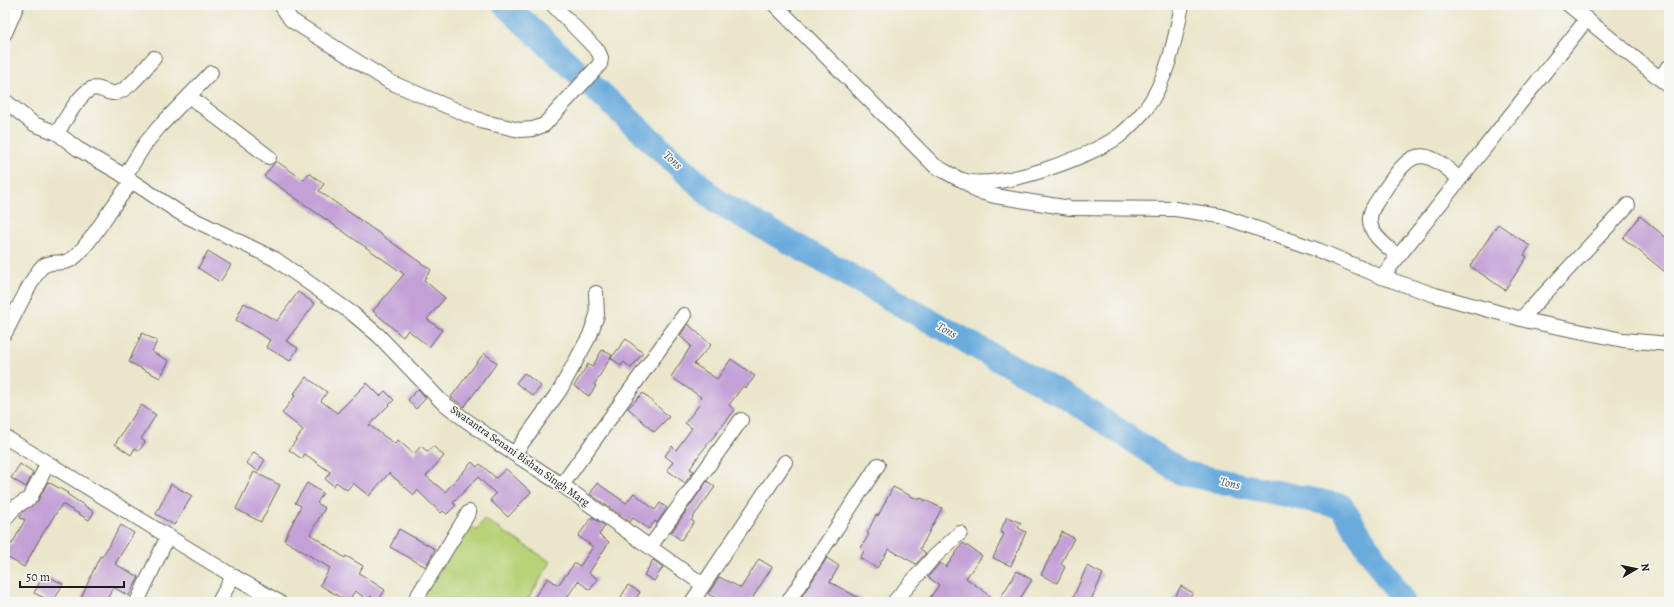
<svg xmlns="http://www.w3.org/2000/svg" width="1674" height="607" font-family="Alegreya,serif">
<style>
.green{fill:#b8d278;stroke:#6a774a}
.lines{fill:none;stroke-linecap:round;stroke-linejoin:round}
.river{stroke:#69abdd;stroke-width:25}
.building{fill:#c3a0d6}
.minor-casing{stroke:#646359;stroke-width:16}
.minor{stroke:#fff;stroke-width:14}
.labels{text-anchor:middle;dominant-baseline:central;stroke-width:3.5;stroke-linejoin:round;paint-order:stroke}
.street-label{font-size:11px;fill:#1c1c1c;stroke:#f6f6f2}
.water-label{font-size:12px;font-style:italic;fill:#3b5569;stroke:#f6f6f2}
</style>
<rect width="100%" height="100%" fill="#f6f6f2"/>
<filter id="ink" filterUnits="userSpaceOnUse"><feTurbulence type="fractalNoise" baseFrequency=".025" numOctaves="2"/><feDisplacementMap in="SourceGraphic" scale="8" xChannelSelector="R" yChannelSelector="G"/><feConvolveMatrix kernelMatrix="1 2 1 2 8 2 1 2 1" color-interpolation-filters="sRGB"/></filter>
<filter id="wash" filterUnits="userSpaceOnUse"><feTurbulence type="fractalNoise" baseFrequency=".012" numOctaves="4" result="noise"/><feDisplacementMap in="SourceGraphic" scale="16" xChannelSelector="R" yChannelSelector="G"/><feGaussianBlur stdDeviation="0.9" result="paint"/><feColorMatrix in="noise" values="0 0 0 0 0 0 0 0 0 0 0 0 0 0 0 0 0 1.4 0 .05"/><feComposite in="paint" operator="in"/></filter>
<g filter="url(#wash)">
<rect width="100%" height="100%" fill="#ebe6cb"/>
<!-- green -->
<polygon class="green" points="484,519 551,562 526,602 419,602 469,525 477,530"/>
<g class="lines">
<!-- river -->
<polyline class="river" points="505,5 718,202 1075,402 1182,473 1341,506 1403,602"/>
</g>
<g id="blocks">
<!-- building -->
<g class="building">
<polygon points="276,161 304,180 309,173 324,184 319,191 431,270 424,280 445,298 427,319 442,330 429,347 408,330 403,337 373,311 404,274 264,176"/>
<polygon points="1640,216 1669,240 1669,275 1623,238"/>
<polygon points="1498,224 1530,246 1524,255 1527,257 1505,290 1470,266"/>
<polygon points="208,251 231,265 220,282 198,268"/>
<polygon points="298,292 315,304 286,341 298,348 290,361 266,347 270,340 236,320 244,303 277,321"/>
<polygon points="688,324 711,345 694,364 717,379 731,359 755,376 746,388 743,386 729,405 735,410 699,455 690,469 694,471 685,483 667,470 673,462 665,456 672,446 676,450 692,428 685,423 700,404 698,402 701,397 671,377 691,346 680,336"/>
<polygon points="142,333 157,341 152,352 169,361 160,378 129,362"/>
<polygon points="626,339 643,353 631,368 624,362 621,366 611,358"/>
<polygon points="602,350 612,355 594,385 596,386 589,396 574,386 588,364 592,367"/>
<polygon points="484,353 497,363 464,407 451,397"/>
<polygon points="524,373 541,386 533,396 516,383"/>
<polygon points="306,377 327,392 321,401 337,413 367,383 380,396 385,391 394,400 369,425 395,444 398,440 414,454 421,446 428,452 433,446 444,456 426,476 445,492 472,462 477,467 480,464 496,478 506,469 531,492 508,517 490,500 496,494 478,477 453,503 456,505 447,514 443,511 441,513 417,490 414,495 389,473 369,496 353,483 347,490 336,482 334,486 325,479 330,472 305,454 302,459 289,450 303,430 282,413 295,396 293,395"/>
<polygon points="418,389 426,398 416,409 408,400"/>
<polygon points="643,393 669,417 654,432 628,408"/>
<polygon points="141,405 156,415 141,439 145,442 139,451 135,448 131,455 115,444"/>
<polygon points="254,452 265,460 258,471 246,463"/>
<polygon points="20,464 33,473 26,487 11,478"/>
<polygon points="254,472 280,485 261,522 236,509"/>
<polygon points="707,481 715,487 691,520 694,522 681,540 671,533"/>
<polygon points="48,482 68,493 67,494 94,512 89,520 62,504 40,538 24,567 5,556 5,552 10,543 12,544 25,520 20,518 22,512 37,502"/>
<polygon points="307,483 323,493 317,503 325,508 310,534 345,558 346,556 363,566 359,573 385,590 378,601 371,596 368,600 355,591 348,602 320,585 330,568 284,540 301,506 295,503"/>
<polygon points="597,483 626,503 634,493 655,510 660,503 667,508 657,523 655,521 649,529 633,518 630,522 590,494"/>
<polygon points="171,484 192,496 174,525 156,514"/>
<polygon points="893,487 919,500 920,498 942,508 920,549 926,553 916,564 889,549 877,568 860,558 864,551 861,548 869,534 867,533 876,515 878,516"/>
<polygon points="592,517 605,526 599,535 609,542 589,573 598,579 590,590 578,581 564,602 543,602 535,596 548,578 558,585 575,563 580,566 593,547 578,536"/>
<polygon points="1007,517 1021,523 1018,528 1026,532 1011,566 993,558 1004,534 1000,532"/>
<polygon points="121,525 134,533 115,564 139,577 129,596 113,587 106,602 90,602 81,598 100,556 102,557"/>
<polygon points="399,529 435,549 426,567 390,547"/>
<polygon points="1062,532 1074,538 1061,564 1065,567 1057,583 1041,575"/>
<polygon points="963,543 982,556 966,578 998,602 1017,571 1032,580 1018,602 927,602 939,585 928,577 940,563 946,567"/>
<polygon points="827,558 839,566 830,582 866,602 798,602"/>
<polygon points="759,559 772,567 750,602 723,602 708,594 719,577 741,588"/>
<polygon points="653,560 663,567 654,581 644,575"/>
<polygon points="1087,566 1103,574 1090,602 1071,602"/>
<polygon points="44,574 63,584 53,602 34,593"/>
<polygon points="628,585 640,592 634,602 630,602 621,597"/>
<polygon points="1181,586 1193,593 1187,602 1172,602"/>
</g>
</g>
</g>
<g filter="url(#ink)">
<use href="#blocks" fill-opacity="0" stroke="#646359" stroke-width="1"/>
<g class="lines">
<!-- minor casing -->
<g class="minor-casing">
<g id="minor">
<polyline points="281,5 291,20 390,82 484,122 520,130 533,129 544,125 600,64 601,58 598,51 553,5"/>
<path d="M775,5l160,161c9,4 18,11 27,14 35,12 128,-23 157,-44 9,-7 19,-18 26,-26 22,-29 30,-70 37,-105"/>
<polyline points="1569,5 1669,86"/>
<polyline points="5,33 17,5"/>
<polyline points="1659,78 1669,67"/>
<polyline points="190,97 269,157"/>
<polyline points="5,101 34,124 57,133 78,149 118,172 180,213 275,259 353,314 378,335 441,401 463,418 499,444 562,485 702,584"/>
<path d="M57,133c7,-11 22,-39 34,-44 7,-3 14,3 21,4 14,2 33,-25 42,-35"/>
<polyline points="125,176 145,144 159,127 211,73"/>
<polyline points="963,180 977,191 995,196 1070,208 1175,209 1221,216 1318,250 1382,277 1435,295 1529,321 1623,340 1669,344"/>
<path d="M1398,256c-9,-8 -28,-21 -28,-35 -1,-11 8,-21 14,-30 26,-39 37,-48 74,-13"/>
<polyline points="1382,277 1587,19"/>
<polyline points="1521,319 1628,205"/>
<path d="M5,333c7,-12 30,-62 38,-67 14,-8 21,3 36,-13 20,-22 33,-49 53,-71"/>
<polyline points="5,437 233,576 279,602"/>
<polyline points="514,454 560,390 590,335 597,315 596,293"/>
<polyline points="562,485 684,315"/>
<polyline points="5,519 15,507 30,498 48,463"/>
<polyline points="650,547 741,420"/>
<polyline points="137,602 168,536"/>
<polyline points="219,602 233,576"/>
<polyline points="414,602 469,512"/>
<polyline points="692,602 785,462"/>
<polyline points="788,602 878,465"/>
<polyline points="894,602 932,559 960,533"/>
</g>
</g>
<!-- minor -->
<use href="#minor" class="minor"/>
</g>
</g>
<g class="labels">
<!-- street labels -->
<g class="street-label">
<text transform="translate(520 456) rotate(35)">Swatantra Senani Bishan Singh Marg</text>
</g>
<!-- water labels -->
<g class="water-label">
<text transform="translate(673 160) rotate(43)">Tons</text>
<text transform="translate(947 330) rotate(29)">Tons</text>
<text transform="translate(1230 483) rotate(12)">Tons</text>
</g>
</g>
<!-- margin -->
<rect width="1674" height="607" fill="none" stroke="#f6f6f2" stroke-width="20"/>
<!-- north arrow -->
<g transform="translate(1636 569) rotate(81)" stroke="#f6f6f2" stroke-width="3" paint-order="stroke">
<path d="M0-3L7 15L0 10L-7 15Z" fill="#1c1c1c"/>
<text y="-6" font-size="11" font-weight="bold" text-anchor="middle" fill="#1c1c1c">N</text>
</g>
<!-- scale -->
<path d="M20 581v6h104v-6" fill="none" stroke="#1c1c1c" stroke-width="2"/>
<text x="26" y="581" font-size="12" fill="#1c1c1c" stroke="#f6f6f2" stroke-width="3" paint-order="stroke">50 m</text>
</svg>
